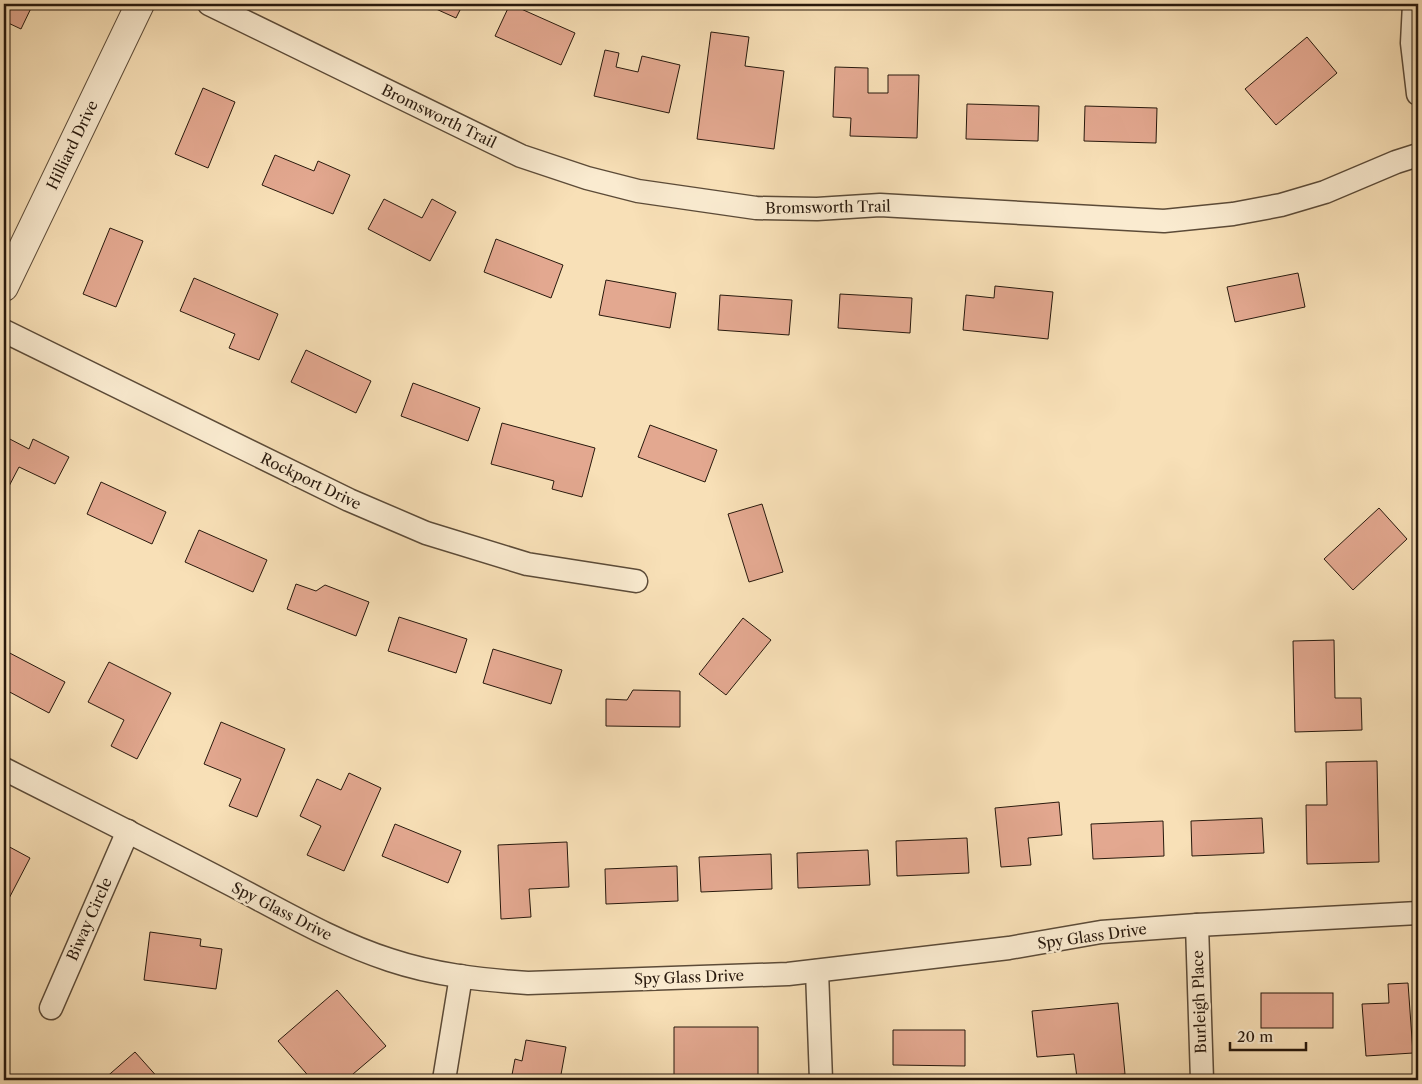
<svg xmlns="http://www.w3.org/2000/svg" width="1422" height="1084" font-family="'Libre Caslon Text',serif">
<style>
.building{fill:#e3a890;stroke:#28190d}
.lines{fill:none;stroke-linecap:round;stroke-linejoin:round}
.minor-casing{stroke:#5c4b38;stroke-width:25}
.tertiary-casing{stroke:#5c4b38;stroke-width:30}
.minor{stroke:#faebd0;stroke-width:22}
.tertiary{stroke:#faebd0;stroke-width:28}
.labels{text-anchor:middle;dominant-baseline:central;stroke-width:5;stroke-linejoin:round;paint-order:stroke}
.street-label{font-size:15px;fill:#28190d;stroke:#faebd0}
</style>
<rect width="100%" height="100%" fill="#f8e0b7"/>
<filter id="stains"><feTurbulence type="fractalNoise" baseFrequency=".004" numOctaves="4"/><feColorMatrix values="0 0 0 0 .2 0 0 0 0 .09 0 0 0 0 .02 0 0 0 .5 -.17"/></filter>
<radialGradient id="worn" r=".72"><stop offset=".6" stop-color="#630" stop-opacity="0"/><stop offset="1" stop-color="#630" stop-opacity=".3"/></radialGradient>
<!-- building -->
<g class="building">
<polygon points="4,4 33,4 21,29 4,21"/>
<polygon points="425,4 463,4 456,18"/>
<polygon points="510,4 575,33 561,65 495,36"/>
<polygon points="711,32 749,37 745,66 784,71 774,149 697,139"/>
<polygon points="1307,37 1337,73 1276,125 1245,89"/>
<polygon points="605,50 619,53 616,67 638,72 642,56 680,65 669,113 594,96"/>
<polygon points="835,67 868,68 868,93 888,93 888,75 919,75 917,138 850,136 851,118 833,117"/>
<polygon points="203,88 235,102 208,168 175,154"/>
<polygon points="967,104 1039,106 1038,141 966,139"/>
<polygon points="1085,106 1157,108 1156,143 1084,141"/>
<polygon points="275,155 314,171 318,161 350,175 333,214 262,185"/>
<polygon points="384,199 422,218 432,199 456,212 430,261 368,229"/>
<polygon points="110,228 143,241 116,307 83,294"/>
<polygon points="496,239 563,265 551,298 484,272"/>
<polygon points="1298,273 1305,307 1235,322 1227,287"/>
<polygon points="194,278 278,314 259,360 229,348 235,334 180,311"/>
<polygon points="606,280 676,293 670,328 599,315"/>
<polygon points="995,286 1053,292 1048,339 963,330 966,295 994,298"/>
<polygon points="840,294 912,298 910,333 838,328"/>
<polygon points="720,295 792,300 789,335 718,330"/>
<polygon points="306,350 371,381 356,413 291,382"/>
<polygon points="413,383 480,408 468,441 401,416"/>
<polygon points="502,423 595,448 582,497 552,489 554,481 491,464"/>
<polygon points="650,425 717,450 705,482 638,457"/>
<polygon points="4,436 29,449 33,439 69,457 55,484 19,467 7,490 4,488"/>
<polygon points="101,482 166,512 152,544 87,514"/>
<polygon points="762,504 783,572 749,582 728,514"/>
<polygon points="1379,508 1407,539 1353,590 1324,559"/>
<polygon points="199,530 267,560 253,592 185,562"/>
<polygon points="296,584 316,591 325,585 369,602 356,636 287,609"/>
<polygon points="399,617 467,639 456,673 388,651"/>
<polygon points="743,618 771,640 726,695 699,674"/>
<polygon points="1334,640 1335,698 1361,698 1362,730 1295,732 1293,641"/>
<polygon points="493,649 562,670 551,704 483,683"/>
<polygon points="4,650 65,682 49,713 4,689"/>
<polygon points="109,662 171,693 137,759 111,746 124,720 88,702"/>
<polygon points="633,690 680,691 680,727 606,726 606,699 627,700"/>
<polygon points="221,722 285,749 257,817 229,806 241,779 204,764"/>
<polygon points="1377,761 1379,862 1307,864 1306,805 1327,805 1326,762"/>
<polygon points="349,773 381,788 344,871 307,855 321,826 300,816 317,779 341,790"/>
<polygon points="1059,802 1062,835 1028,838 1031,865 1001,867 995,808"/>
<polygon points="1262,818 1264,853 1192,856 1191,821"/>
<polygon points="1163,821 1164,856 1093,859 1091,824"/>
<polygon points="395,824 461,851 448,883 382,856"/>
<polygon points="967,838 969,873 897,876 896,841"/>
<polygon points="567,842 569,887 529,889 531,917 501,919 498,845"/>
<polygon points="4,844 30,858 4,908"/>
<polygon points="868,850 870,885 798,888 797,853"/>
<polygon points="771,854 772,889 701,892 699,857"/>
<polygon points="677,866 678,901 606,904 605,869"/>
<polygon points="150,932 201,939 200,946 222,949 216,989 144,980"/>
<polygon points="1408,983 1413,1053 1366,1056 1362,1004 1389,1003 1388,984"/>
<polygon points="337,990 386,1046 346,1080 312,1080 278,1041"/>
<rect x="1261" y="993" width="72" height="35"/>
<polygon points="1118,1003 1125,1074 1077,1078 1074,1054 1037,1057 1032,1011"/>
<polygon points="674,1027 758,1027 758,1080 708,1080 708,1076 674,1076"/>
<polygon points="893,1030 965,1030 965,1066 893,1065"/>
<polygon points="526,1040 566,1047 560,1080 511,1080 515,1059 522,1061"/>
<polygon points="135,1052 160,1080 103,1080"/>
</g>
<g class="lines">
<!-- minor casing -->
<g class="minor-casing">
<g id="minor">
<polyline points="209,4 521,156 587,178 638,191 756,208 817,209 880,205 1164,221 1233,214 1281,205 1325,192 1396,162 1418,155"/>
<polyline points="1414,4 1412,43 1418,94"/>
<polyline points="4,331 349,500 426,533 527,564 636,581"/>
<path d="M4,769c75,38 151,76 226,115 52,27 104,58 160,76 45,15 92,20 138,23l260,-9 221,-26 92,-16 96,-7 221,-12"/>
<polyline points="1197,925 1202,1080"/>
<polyline points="817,971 821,1080"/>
<polyline points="51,1008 128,831"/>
<polyline points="444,1080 461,976"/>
</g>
</g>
<!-- tertiary casing -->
<g class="tertiary-casing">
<polyline id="tertiary" points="4,287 140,4"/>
</g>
<!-- minor -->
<use href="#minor" class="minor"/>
<!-- tertiary -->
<use href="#tertiary" class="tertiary"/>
</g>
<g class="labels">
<!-- street labels -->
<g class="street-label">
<text transform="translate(439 116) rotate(26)">Bromsworth Trail</text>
<text transform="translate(72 145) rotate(-64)">Hilliard Drive</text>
<text transform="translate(828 207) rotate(-1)">Bromsworth Trail</text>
<text transform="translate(311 481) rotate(26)">Rockport Drive</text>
<text transform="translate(282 911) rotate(27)">Spy Glass Drive</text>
<text transform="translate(89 919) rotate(-66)">Biway Circle</text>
<text transform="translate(1092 936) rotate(-8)">Spy Glass Drive</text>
<text transform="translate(689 977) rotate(-2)">Spy Glass Drive</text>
<text transform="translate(1199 1002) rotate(-92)">Burleigh Place</text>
</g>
</g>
<!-- margin -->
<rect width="1422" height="1084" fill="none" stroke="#f8e0b7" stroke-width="20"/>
<rect x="5" y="5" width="1412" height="1074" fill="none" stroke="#28190d" stroke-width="2.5"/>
<rect x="10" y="10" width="1402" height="1064" fill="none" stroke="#28190d"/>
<!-- scale -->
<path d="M1230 1042v8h76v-8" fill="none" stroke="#28190d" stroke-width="2.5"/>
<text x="1237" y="1042" font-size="15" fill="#28190d" stroke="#faebd0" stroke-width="4" paint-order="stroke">20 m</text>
<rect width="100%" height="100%" filter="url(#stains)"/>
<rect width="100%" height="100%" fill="url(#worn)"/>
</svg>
